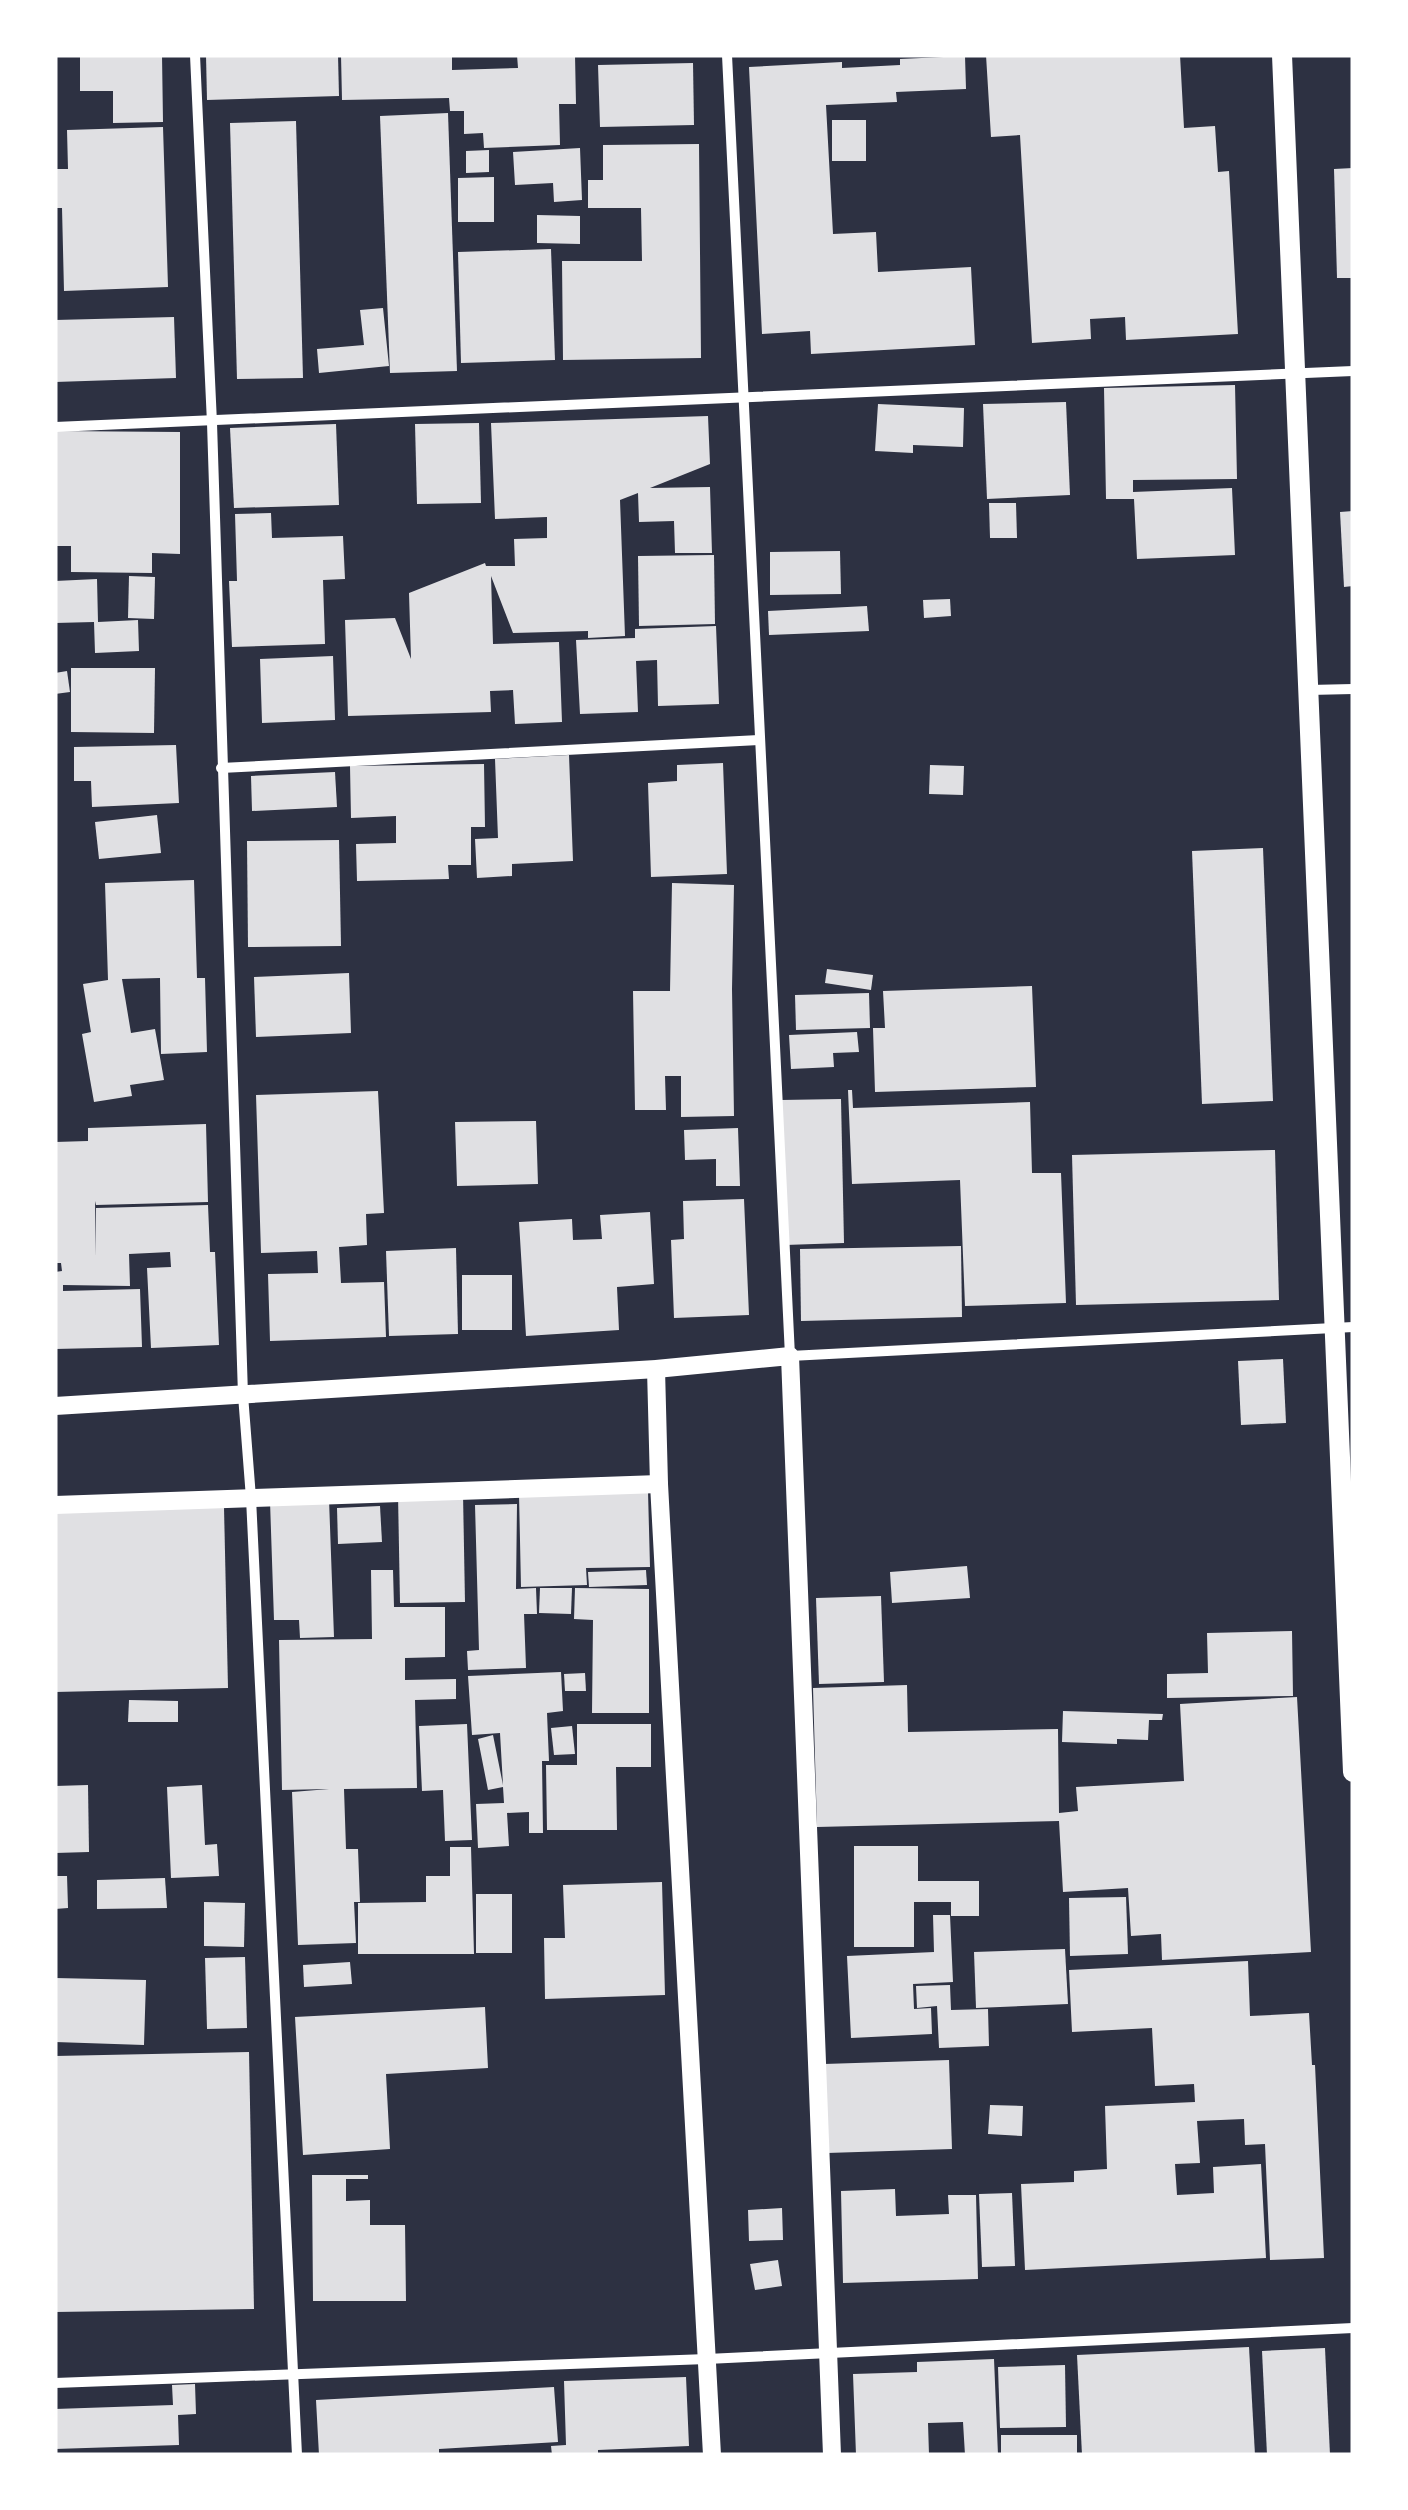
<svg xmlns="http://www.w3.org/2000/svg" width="1408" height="2510" font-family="Raleway,sans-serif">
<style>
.building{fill:#e0e0e3}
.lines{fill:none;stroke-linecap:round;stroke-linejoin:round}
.minor{stroke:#fff;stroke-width:10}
.tertiary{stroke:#fff;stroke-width:18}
.secondary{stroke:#fff;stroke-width:20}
</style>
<rect width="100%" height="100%" fill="#2d3142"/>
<!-- building -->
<g class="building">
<polygon points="80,55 162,55 163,122 113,123 113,91 80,91"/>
<polygon points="206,55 338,55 339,96 207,100"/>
<polygon points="341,55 452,55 452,70 518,68 517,55 575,55 576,104 559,104 560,145 484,148 483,133 464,134 464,111 450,111 449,98 342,100"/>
<polygon points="986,55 1180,55 1184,128 1215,126 1218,172 1229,171 1238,334 1126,340 1125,317 1090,319 1091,339 1032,343 1020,135 991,137"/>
<polygon points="965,56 966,89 896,92 897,102 826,105 833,234 876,232 878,272 971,267 975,345 811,354 810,331 762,334 749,67 842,62 842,68 900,65 900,59"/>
<polygon points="693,63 694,125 600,127 598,65"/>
<polygon points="448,113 457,371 390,373 380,116"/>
<rect x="832" y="120" width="34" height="41"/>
<polygon points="296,121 303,378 237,379 230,123"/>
<polygon points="163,127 168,287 64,291 62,208 55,208 55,169 68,169 67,130"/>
<polygon points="699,144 701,358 563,360 562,261 642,261 641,208 588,208 588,180 603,180 603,145"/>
<polygon points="580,148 582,200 554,202 553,183 515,185 513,152"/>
<polygon points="489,150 489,172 466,173 466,151"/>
<polygon points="1353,168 1353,278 1337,278 1334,169"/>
<polygon points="494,177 494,222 458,222 458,178"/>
<polygon points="537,215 580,216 580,244 537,243"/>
<polygon points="551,249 555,360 461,363 458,252"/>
<polygon points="383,308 389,366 319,373 317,349 364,345 360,310"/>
<polygon points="174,317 176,378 55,382 55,320"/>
<polygon points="1235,385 1237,479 1133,480 1133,492 1232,488 1235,555 1137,559 1134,499 1106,499 1104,388"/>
<polygon points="1066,402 1070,495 987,499 983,404"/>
<polygon points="878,404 964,408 963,447 913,445 913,453 875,451"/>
<polygon points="708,416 710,464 650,488 710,487 712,553 675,553 674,521 639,522 638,493 620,500 625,636 588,638 588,631 513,633 491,576 493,644 559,642 562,722 515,724 513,690 490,691 491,712 348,716 345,620 395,618 411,659 409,593 485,563 486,566 515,566 514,539 547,538 547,517 495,519 491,423"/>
<polygon points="479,423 481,503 417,504 415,424"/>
<polygon points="336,424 339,505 234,508 230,428"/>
<polygon points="55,431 180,432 180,554 152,553 152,573 71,572 71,546 55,546"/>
<polygon points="989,503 1016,503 1017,538 990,538"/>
<polygon points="1353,511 1353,586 1344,587 1340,512"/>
<polygon points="271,513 272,538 343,536 345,579 323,580 325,644 232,647 229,581 237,581 235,514"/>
<polygon points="840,551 841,594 770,595 770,552"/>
<polygon points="714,555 715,624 639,626 638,556"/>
<polygon points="129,576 155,577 154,619 128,618"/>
<polygon points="97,579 98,622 138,620 139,651 95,653 94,622 55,623 55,581"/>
<polygon points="950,599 951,616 924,618 923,600"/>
<polygon points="867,606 869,631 769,635 768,611"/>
<polygon points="716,626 719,704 658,706 657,660 636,661 638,712 580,714 576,640 635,638 635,629"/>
<polygon points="333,656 335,720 262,723 260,659"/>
<polygon points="71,668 155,668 154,733 71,732"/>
<polygon points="67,671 70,692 55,694 55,673"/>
<polygon points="176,745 179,803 92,807 91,781 74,781 74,747"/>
<polygon points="569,755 573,861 512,864 512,876 477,878 475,839 498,838 495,759"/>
<polygon points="723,763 727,874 651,877 648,783 677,781 677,765"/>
<polygon points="484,764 485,827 471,827 471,865 448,865 449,879 357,881 356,844 396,843 396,816 351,818 350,766"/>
<polygon points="930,765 964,766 963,795 929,794"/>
<polygon points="335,772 337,807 252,811 251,776"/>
<polygon points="157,815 161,853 99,859 95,822"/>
<polygon points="339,840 341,946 248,947 247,841"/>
<polygon points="1263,848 1273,1101 1202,1104 1192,851"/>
<polygon points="194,880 197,978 205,978 207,1052 161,1054 160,978 122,979 131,1033 155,1029 164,1080 130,1085 132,1096 94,1102 82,1034 91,1032 83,984 108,980 105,883"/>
<polygon points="672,883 734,885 732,989 734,1116 681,1117 681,1076 665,1076 666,1110 635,1110 633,991 670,991"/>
<polygon points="827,969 873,975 871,990 825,983"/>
<polygon points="349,973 351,1033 256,1037 254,977"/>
<polygon points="1032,986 1036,1087 875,1092 873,1028 885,1028 883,991"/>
<polygon points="869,993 870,1028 796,1030 795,995"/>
<polygon points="857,1032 859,1052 833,1053 834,1067 791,1069 789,1035"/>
<polygon points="848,1090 852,1090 853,1108 1030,1102 1032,1173 1061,1173 1066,1303 965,1306 960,1180 852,1184"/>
<polygon points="378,1091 384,1213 366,1214 367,1245 339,1247 341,1283 384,1282 386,1337 270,1341 268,1274 318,1273 317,1251 261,1253 256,1095"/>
<polygon points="841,1099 844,1243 785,1245 781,1100"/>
<polygon points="536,1121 538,1184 457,1186 455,1122"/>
<polygon points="206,1124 208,1202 96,1205 95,1201 96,1257 96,1208 208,1205 210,1252 215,1252 219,1345 151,1348 147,1268 171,1267 170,1252 129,1254 130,1286 63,1285 63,1291 140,1289 142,1347 55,1349 55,1272 62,1271 61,1263 55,1263 55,1142 88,1141 88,1128"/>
<polygon points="738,1128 740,1186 716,1186 716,1159 685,1160 684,1130"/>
<polygon points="1275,1150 1279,1300 1076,1305 1072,1155"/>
<polygon points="744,1199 749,1315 674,1318 671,1240 684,1239 683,1201"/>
<polygon points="650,1212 654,1284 617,1287 619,1330 526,1336 519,1222 572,1219 573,1240 602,1239 600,1215"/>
<polygon points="961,1246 962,1317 801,1321 800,1249"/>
<polygon points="456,1248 458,1334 389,1336 386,1251"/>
<rect x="462" y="1275" width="50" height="55"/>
<polygon points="1283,1359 1286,1423 1241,1425 1238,1361"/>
<polygon points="648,1491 650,1567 586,1568 587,1585 521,1587 519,1494"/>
<polygon points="463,1493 465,1602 400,1603 398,1494"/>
<polygon points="329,1499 334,1637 300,1638 299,1620 274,1620 270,1501"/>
<polygon points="517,1504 516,1589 536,1588 537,1614 524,1614 526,1668 468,1670 467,1651 479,1650 475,1505"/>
<polygon points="380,1506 382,1542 338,1544 337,1508"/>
<polygon points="224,1507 228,1688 55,1692 55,1510"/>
<polygon points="967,1566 970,1598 892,1603 890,1572"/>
<polygon points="371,1570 393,1570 394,1607 445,1607 445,1657 405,1658 405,1680 456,1679 456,1699 415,1700 417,1788 344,1789 346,1849 358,1849 360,1902 354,1902 356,1943 298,1945 292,1792 329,1789 282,1790 279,1640 372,1639"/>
<polygon points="646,1570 647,1585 589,1587 588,1572"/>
<polygon points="540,1588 572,1588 571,1614 539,1613"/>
<polygon points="575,1588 649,1589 649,1713 592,1713 593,1620 574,1619"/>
<polygon points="881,1596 884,1682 819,1684 816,1598"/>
<polygon points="1292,1631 1293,1696 1167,1698 1167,1674 1208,1673 1207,1633"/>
<polygon points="561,1672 563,1711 547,1713 549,1761 542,1761 543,1833 529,1833 529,1812 507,1813 509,1846 478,1848 476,1804 504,1803 503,1787 488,1790 478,1739 493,1735 503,1785 500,1733 472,1735 468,1676"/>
<polygon points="585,1673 586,1691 565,1691 564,1674"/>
<polygon points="907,1685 908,1732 1058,1729 1059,1813 1078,1811 1076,1787 1184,1781 1180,1704 1297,1697 1311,1952 1162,1960 1161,1934 1131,1936 1128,1888 1063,1892 1059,1821 817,1827 813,1688"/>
<polygon points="129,1700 178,1701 178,1722 128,1722"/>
<polygon points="1063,1711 1163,1714 1162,1720 1149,1720 1148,1740 1117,1739 1117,1744 1062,1742"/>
<polygon points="467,1724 472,1840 445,1841 443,1790 422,1791 419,1726"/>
<polygon points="577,1724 651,1724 651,1767 616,1767 617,1830 547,1830 546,1765 577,1765"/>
<polygon points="572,1726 575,1754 554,1755 551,1728"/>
<polygon points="88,1785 89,1852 55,1853 55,1786"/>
<polygon points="202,1785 205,1845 217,1844 219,1876 171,1878 167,1787"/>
<polygon points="854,1846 918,1846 918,1881 979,1881 979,1916 951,1916 951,1902 914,1902 914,1947 854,1947"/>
<polygon points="450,1847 471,1847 474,1954 358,1954 358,1903 426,1902 426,1876 450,1876"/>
<polygon points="55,1876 67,1876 68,1908 55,1909"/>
<polygon points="165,1878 167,1908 97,1909 97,1880"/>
<polygon points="662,1882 665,1995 545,1999 544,1938 565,1938 563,1885"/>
<rect x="476" y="1894" width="36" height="59"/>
<polygon points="1126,1897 1128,1954 1070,1956 1069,1898"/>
<polygon points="204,1902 245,1903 244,1947 204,1946"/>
<polygon points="933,1915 950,1915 953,1982 913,1984 914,2009 931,2008 932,2034 851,2038 847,1956 934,1952"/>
<polygon points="1065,1949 1068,2004 976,2008 974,1952"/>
<polygon points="245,1957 247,2028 207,2029 205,1958"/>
<polygon points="1248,1961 1250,2016 1309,2013 1312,2065 1315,2065 1324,2258 1270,2260 1265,2144 1245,2145 1244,2119 1197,2121 1200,2163 1175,2164 1177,2195 1214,2193 1213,2167 1261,2164 1266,2258 1025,2270 1021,2184 1074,2182 1074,2171 1107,2169 1105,2106 1195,2102 1194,2084 1155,2086 1152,2028 1072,2032 1069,1970"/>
<polygon points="350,1962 352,1984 304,1987 303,1965"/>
<polygon points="55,1978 146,1980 144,2045 55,2042"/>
<polygon points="950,1985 951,2010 988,2009 989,2046 939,2048 937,2006 917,2008 916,1986"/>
<polygon points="485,2007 488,2068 386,2074 390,2149 303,2155 295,2017"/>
<polygon points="249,2052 254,2309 55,2312 55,2056"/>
<polygon points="949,2060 952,2149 827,2153 824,2064"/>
<polygon points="990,2105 1023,2106 1022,2136 988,2134"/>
<polygon points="312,2175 368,2175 368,2179 346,2179 346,2201 370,2200 370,2225 405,2225 406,2301 313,2301"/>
<polygon points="895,2189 896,2216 949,2214 948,2195 976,2195 978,2279 843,2283 841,2191"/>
<polygon points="1012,2193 1015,2266 982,2267 979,2194"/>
<polygon points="782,2208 783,2240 749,2241 748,2210"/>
<polygon points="778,2260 782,2286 755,2290 750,2264"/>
<polygon points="1249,2347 1255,2455 1082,2455 1077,2355"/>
<polygon points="1325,2348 1330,2455 1267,2455 1262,2351"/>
<polygon points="994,2359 998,2455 965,2455 963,2422 928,2423 929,2455 856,2455 853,2374 917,2372 917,2362"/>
<polygon points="1065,2365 1066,2427 1000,2428 998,2367"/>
<polygon points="686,2377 689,2446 598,2450 598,2455 552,2455 551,2446 566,2445 564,2381"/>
<polygon points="195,2384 196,2414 178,2415 179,2445 55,2449 55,2409 173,2405 172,2385"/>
<polygon points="554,2387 558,2442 439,2449 439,2455 319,2455 316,2400"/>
<rect x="1001" y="2435" width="76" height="20"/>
</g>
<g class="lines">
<!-- minor -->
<g class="minor">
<polyline points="195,55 212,423 243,1395 251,1498 297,2455"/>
<polyline points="727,55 790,1356 1353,1327"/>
<polyline points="55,427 1353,371"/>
<polyline points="1309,690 1353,689"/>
<polyline points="221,768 759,740"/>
<polyline points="55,2383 707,2359 1353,2328"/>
</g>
<!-- tertiary -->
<g class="tertiary">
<polyline points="656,1369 659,1484 712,2455"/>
<polyline points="55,1406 656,1369 790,1356 832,2455"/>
<polyline points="55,1505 659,1484"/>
</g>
<!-- secondary -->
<polyline class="secondary" points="1282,55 1353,1772"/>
</g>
<!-- border -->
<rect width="1408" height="2510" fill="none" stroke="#ffffff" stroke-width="115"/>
</svg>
